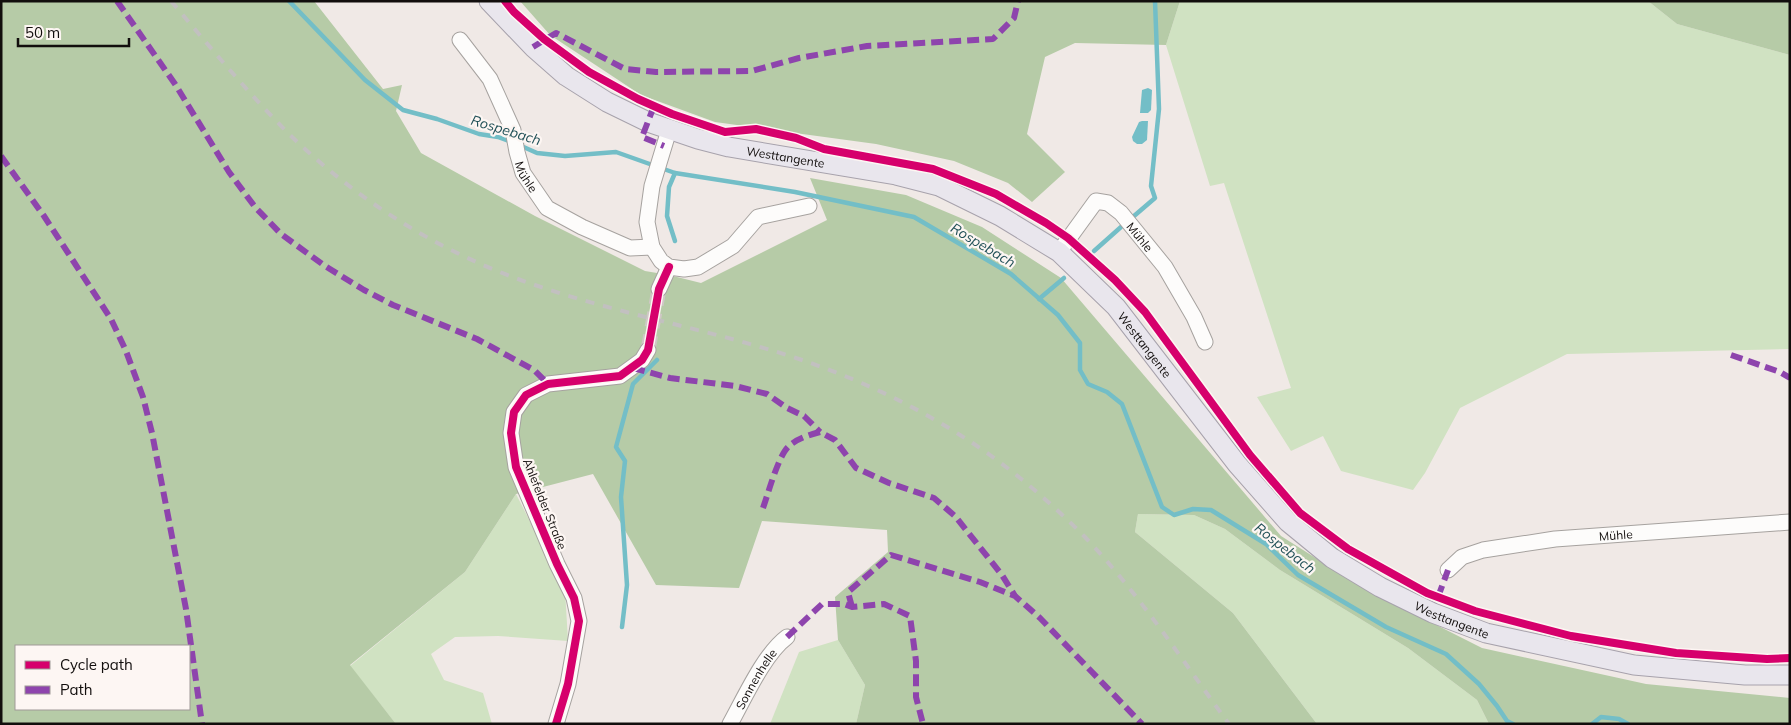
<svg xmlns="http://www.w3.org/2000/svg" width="1791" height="725" font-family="Mulish,sans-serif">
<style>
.green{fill:#d0e2c2}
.forest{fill:#b6cba7;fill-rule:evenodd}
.water{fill:#73bec7}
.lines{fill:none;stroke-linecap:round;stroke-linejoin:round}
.stream{stroke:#73bec7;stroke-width:4.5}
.minor-tunnel{stroke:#cfc8c5;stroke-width:15;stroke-dasharray:15 8;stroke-linecap:butt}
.minor-casing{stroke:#a6a29f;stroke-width:17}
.major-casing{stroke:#a7a2ac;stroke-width:21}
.minor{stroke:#fdfcfb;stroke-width:15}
.major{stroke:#e9e6ed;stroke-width:19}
.rail{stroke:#c2c0c0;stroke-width:4;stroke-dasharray:9 9;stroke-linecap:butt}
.quiet{stroke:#8e44ad;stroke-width:6;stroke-dasharray:12 6;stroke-linecap:butt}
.cycleway-casing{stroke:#fdf6f3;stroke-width:11}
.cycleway{stroke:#d6006c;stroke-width:8}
.labels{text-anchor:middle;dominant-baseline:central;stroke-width:4.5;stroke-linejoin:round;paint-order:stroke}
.street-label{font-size:12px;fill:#120e0d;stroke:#fdf6f3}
.water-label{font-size:14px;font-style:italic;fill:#225158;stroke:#fdf6f3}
</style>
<rect width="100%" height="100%" fill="#f0e9e6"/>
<!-- green -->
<g class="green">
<polygon points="1180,1 1648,1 1677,24 1790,55 1790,349 1567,354 1460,408 1425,473 1413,490 1341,471 1323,436 1291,451 1257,397 1291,388 1224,183 1210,186 1166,45"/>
<polygon points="516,494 565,590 568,641 498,636 455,637 431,654 444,680 483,693 492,724 396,724 350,666 465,572"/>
<polygon points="1138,514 1194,515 1225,529 1280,570 1408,648 1477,700 1489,724 1317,724 1233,613 1135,532"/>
<polygon points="838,640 865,685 856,724 770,724 799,652"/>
</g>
<!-- forest -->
<g class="forest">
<path d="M1,1h313l69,88 19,-4 -6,26 25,42 114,63 110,55 24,4 32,8 126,-63 -17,-42 96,17 76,32 79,51 220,258 82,52 119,60 164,36 144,14v26h-301l-12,-24 -69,-52 -128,-78 -55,-41 -31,-14 -56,-1 -3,18 98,81 84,111h-461l9,-39 -27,-45 -3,-43 53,-45 -1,-22 -125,-9 -23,67 -83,-3 -63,-111 -77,20 -51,78 -115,93 46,59h-395zM16,646h173v63h-173z"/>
<polygon points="520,1 1180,1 1166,45 1075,43 1045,57 1027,134 1065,172 1032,202 1008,183 954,161 876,144 715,122 641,95 550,35"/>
<polygon points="1648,1 1790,1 1790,55 1677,24"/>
</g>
<!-- water -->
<g class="water">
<polygon points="1148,88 1152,90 1151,110 1148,113 1140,113 1142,90"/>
<polygon points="1142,121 1148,121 1147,140 1142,144 1137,144 1133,141 1132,137 1139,122"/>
</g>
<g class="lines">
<!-- stream -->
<g class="stream">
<polyline points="289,1 365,80 403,110 437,119 479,134 498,137 512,142"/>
<polyline points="519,145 537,153 565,156 616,152 675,173 795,192 914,217 1011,274 1058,315 1080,343 1080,370 1088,384 1107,392 1122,404 1162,507 1174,515 1193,509 1211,510 1266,544 1298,575 1386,627 1446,654 1479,684 1497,706 1507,721 1513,724"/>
<polyline points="1134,216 1155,198 1151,186 1159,109 1155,1"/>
<polyline points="675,241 667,216 669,187 675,173"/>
<polyline points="1094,251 1121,227"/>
<polyline points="1039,299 1064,278"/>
<polyline points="622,627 627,585 621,497 625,461 616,447 633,384 657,360"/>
<polyline points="1592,724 1601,717 1619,719 1628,724"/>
</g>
<!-- minor-tunnel -->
<polyline class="minor-tunnel" points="648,350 659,289"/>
<!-- minor casing -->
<g class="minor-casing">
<g id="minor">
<path id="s1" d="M460,40l30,39 23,51 4,22 6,21 24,35 35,19 48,21 22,-1"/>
<polyline points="669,130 652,186 647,222 652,247 661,261 669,267 684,269 698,267 733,246 758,217 809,206"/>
<path id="s2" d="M1059,252l37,-51 12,2 13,10 44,54 29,50 11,25"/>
<polyline points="659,289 669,267"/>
<path id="s3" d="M1448,570l14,-13 21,-7 72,-11 235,-17"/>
<polyline points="556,724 568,684 579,621 574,598 557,564 516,467 511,433 514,412 526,395 548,384 620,376 642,360 648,350"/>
<path id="s4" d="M730,724c14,-25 34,-70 57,-87"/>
</g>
</g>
<!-- major casing -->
<g class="major-casing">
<g id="major">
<path id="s5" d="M489,1l44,46 33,29 41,26 41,20 50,17 31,8 167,28 43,11 61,30 59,36 57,55 121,157 51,58 44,36 48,29 53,26 53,20 148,32 111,10h45"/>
</g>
</g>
<!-- minor -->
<use href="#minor" class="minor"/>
<!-- major -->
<use href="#major" class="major"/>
<!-- rail -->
<path class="rail" d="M171,1c39,46 77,92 119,134 65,63 143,113 228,144 92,34 188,49 281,80 56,19 111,44 161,76 45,28 86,63 123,100 55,57 99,125 146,189"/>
<!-- quiet -->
<g class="quiet">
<polyline points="117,1 175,84 229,172 255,207 281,234 325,266 364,290 393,305 477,339 534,370 548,384"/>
<polyline points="533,47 556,33 625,69 656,72 752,71 799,58 867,46 993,39 1014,18 1018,1"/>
<polyline points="654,106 642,137 664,146"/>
<polyline points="1,156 44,216 111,319 126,351 143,397 152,433 186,609 202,724"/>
<polyline points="1731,355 1780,372 1790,378"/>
<polyline points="633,368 670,378 735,386 767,394 787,408 804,416 820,432"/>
<path d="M763,508c5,-14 15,-51 25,-61 8,-8 21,-12 32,-15l15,8 21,28 33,15 45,15 21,18 47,59 13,21"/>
<polyline points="1438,597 1448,570"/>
<polyline points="852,607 848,592 891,555 980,582 1015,596 1040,618 1142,724"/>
<polyline points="787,637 822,604 844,604 852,607 884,604 910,616 916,661 916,697 923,724"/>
</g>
<!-- cycleway casing -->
<g class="cycleway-casing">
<g id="cycleway">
<polyline points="505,1 514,12 544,39 589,72 638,99 672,114 725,132 756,129 796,138 824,149 933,169 996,194 1046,223 1068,238 1115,280 1145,312 1250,455 1300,513 1348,549 1427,593 1475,611 1571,636 1676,653 1767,659 1790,658"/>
<polyline points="556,724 568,684 579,621 574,598 557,564 516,467 511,433 514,412 526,395 548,384 620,376 642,360 648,350 659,289 669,267"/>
</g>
</g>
<!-- cycleway -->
<use href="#cycleway" class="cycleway"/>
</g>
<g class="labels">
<!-- street labels -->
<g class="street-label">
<text stroke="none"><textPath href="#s5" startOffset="344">Westtangente</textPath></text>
<text stroke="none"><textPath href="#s1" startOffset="154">Mühle</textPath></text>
<text stroke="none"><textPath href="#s2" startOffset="122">Mühle</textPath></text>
<text stroke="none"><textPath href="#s5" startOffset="764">Westtangente</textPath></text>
<text transform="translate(545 504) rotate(68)">Ahlefelder Straße</text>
<text stroke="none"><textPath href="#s3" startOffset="175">Mühle</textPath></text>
<text stroke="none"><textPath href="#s5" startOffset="1184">Westtangente</textPath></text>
<text stroke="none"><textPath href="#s4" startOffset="52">Sonnenhelle</textPath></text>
</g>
<!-- water labels -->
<g class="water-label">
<text transform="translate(506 130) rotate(17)">Rospebach</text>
<text transform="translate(983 245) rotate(31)">Rospebach</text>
<text transform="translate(1285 548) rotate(38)">Rospebach</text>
</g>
</g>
<!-- border -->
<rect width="1791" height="725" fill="none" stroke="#120e0d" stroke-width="5"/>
<!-- legend -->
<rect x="15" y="645" width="175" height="65" fill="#fdf6f3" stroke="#9f9997"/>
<rect x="25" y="661" width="25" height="8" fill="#d6006c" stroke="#9f9997"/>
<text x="60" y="670" font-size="15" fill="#120e0d">Cycle path</text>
<rect x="25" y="686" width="25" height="8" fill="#8e44ad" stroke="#9f9997"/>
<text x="60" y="695" font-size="15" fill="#120e0d">Path</text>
<!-- scale -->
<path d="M18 38v8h111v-8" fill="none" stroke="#120e0d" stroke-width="2.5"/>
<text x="25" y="38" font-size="15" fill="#120e0d" stroke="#fdf6f3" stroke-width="4" paint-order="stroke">50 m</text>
</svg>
